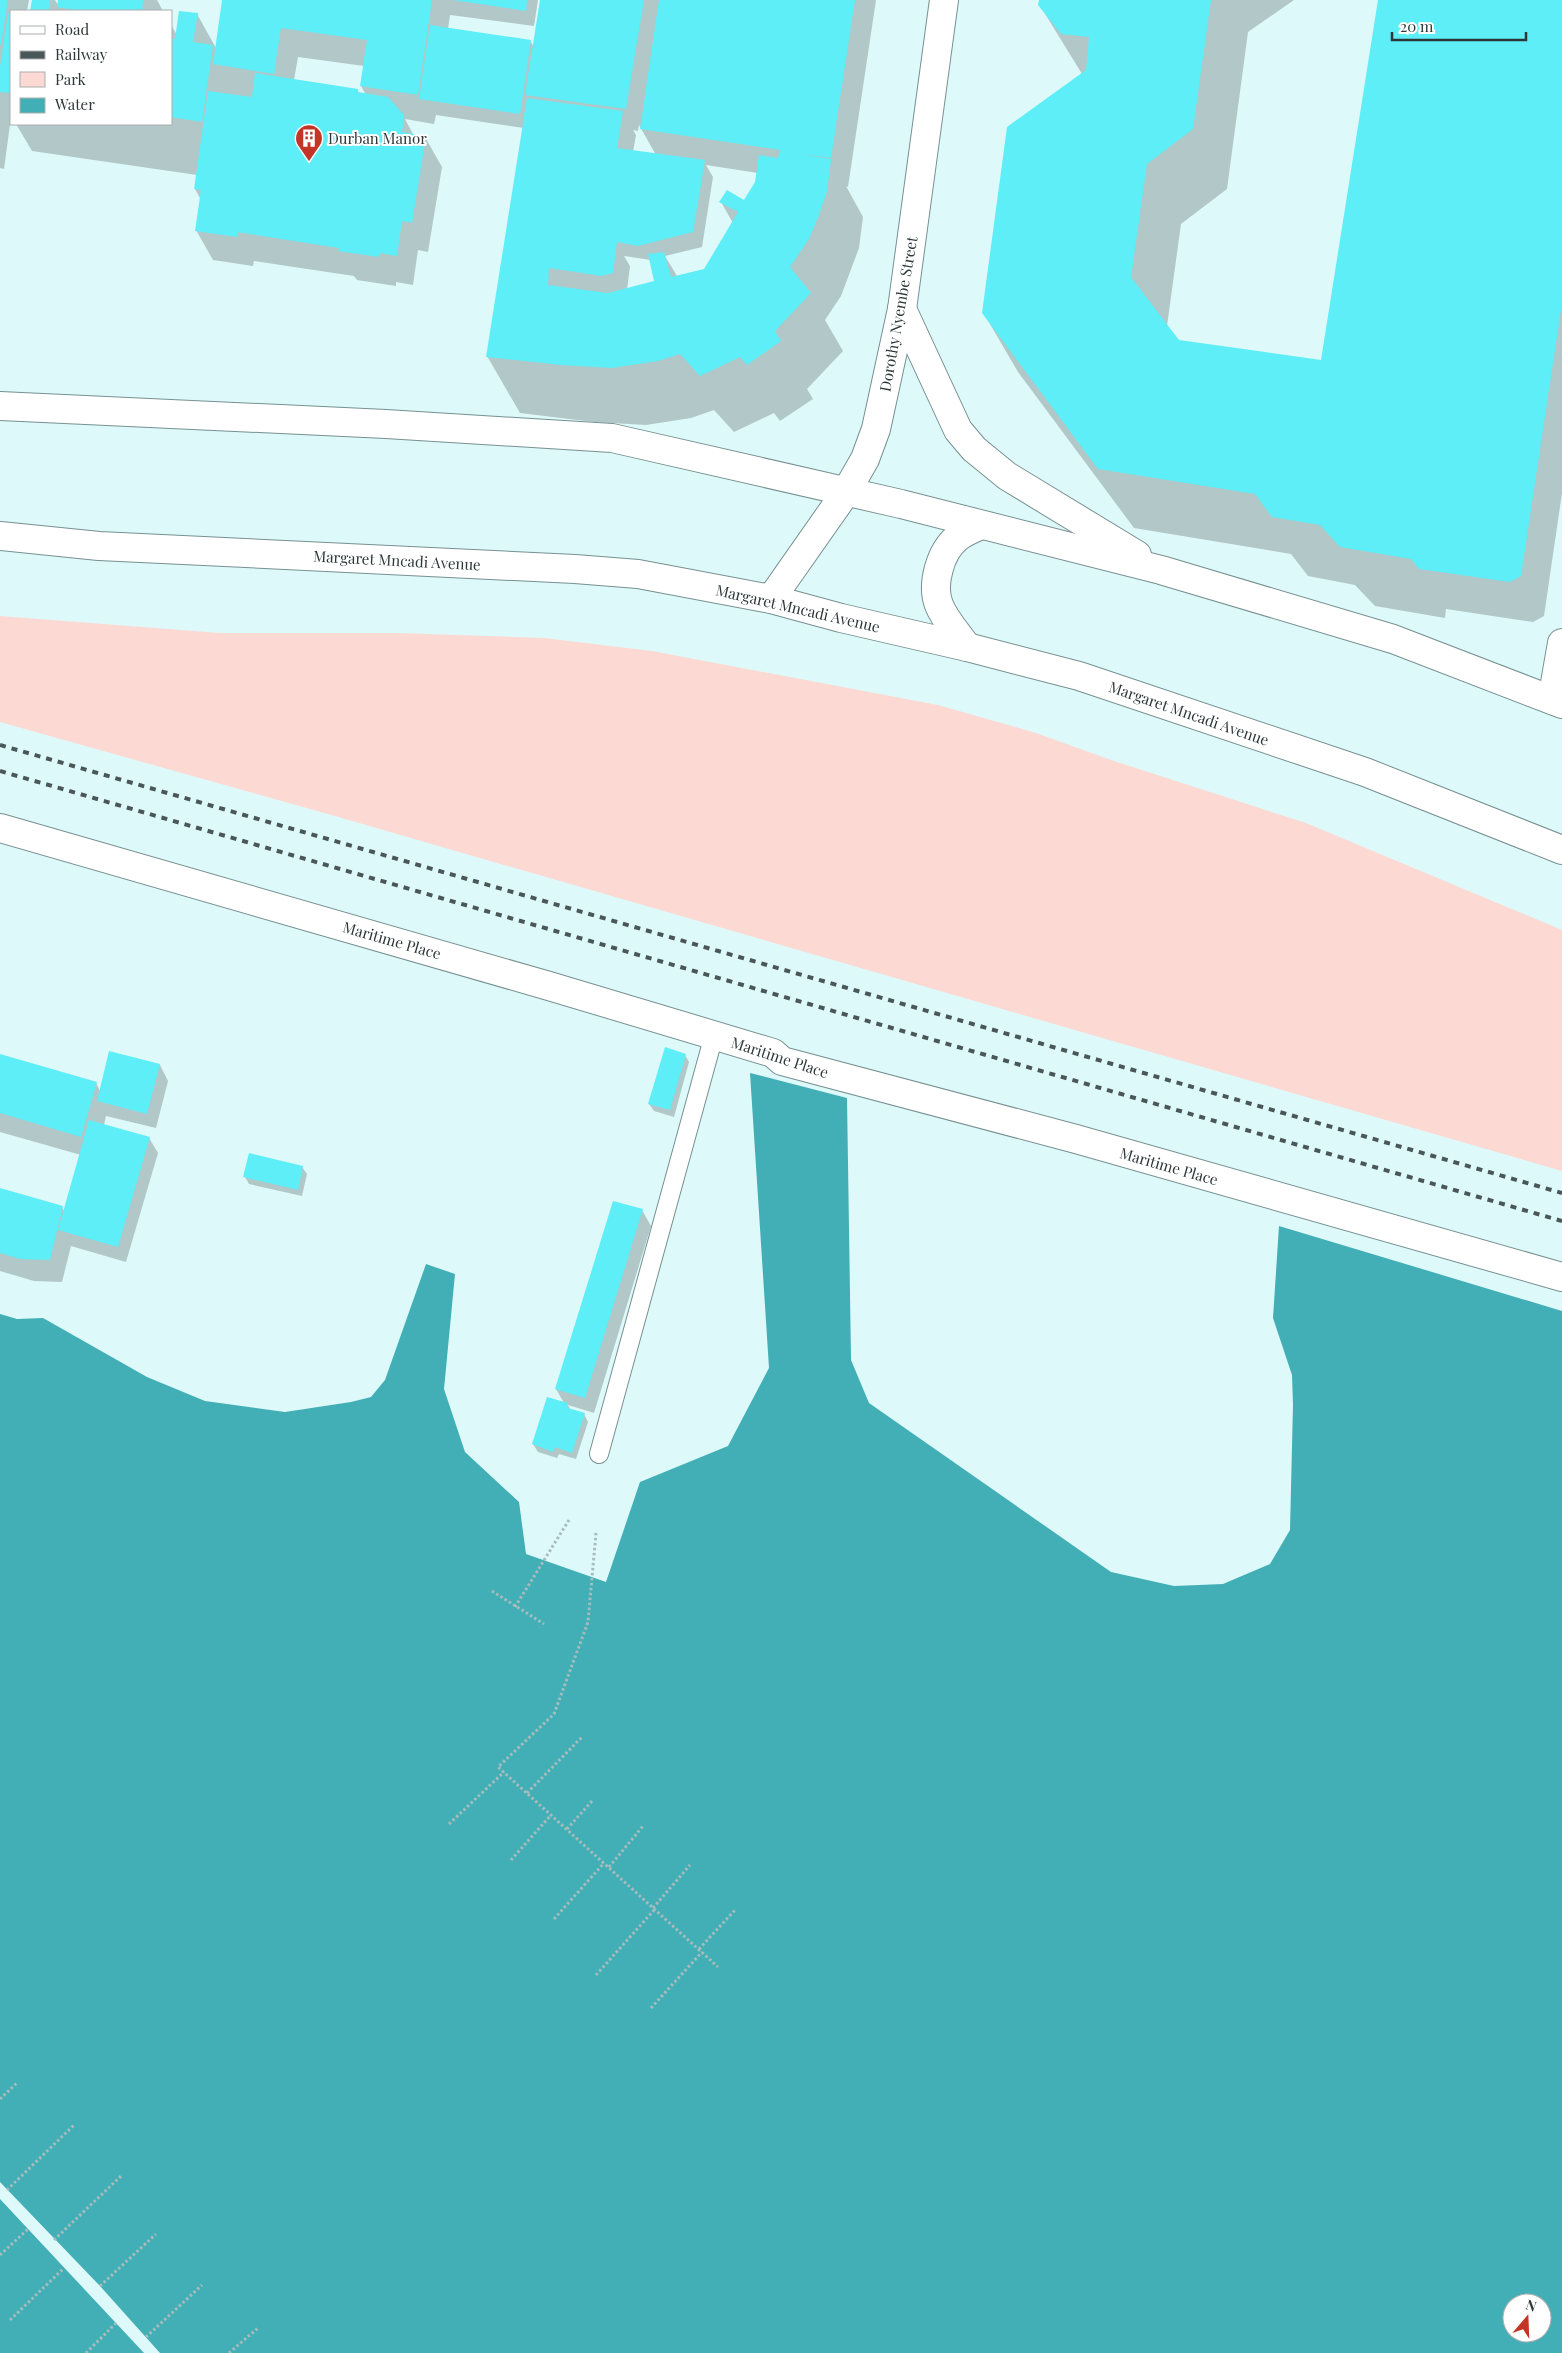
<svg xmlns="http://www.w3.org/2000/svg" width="1562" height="2353" font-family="'Playfair Display',serif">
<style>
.green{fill:#fdd9d3}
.water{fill:#42afb6;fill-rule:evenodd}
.pier{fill:#def9fa}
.shadow{fill:#0003;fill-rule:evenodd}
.building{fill:#5eeef7}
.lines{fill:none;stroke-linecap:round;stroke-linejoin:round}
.service-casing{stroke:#779091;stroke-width:20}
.minor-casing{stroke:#779091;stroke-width:30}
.secondary-casing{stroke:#779091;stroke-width:30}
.primary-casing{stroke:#779091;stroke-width:30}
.path{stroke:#a7bcbd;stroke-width:3;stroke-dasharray:2.5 2.5;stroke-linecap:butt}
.service{stroke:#fff;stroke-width:18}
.minor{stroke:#fff;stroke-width:28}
.secondary{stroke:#fff;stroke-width:28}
.primary{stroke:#fff;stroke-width:28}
.rail{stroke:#4a5758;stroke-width:4;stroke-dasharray:6 6;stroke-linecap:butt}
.labels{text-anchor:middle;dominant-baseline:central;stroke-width:4;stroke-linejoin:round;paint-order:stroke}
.poi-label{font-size:15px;fill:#2d3738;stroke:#fff;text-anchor:start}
.street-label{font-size:15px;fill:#2d3738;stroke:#fff}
</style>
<rect width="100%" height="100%" fill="#def9fa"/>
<!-- green -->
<polygon class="green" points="0,616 220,633 398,633 544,638 652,651 938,705 1036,733 1114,761 1306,823 1562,930 1562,1171 335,816 0,722"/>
<!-- water -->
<path class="water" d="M750,1073l97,25 4,262 18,43 242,169 63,14 49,-2 47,-20 20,-34 3,-125 -1,-30 -19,-57 6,-92 283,85v1042h-1562v-1039l17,5 26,-1 104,59 58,24 80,11 66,-10 20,-5 14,-17 41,-116 29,10 -11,115 21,63 54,50 7,52 80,28 34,-100 88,-36 41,-78zM1512,2303h30v30h-30z"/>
<!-- pier -->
<polygon class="pier" points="0,2182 100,2286 160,2353 144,2353 0,2199"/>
<!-- shadow -->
<g class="shadow">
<polygon points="0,0 29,0 27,11 11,11 11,117 4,169 0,168"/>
<polygon points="33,0 55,0 58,5 59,0 157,0 163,11 32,11"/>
<path d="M223,0h315l-4,26 -84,-11 -2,14 83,13 3,5 7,-47h335l-28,187 -2,-1 17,31 -4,31 -18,48 -16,24 18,31 -36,38 6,10 -33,22 -6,-8 -40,19 -20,-22 -23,8 -45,7 -52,-3 -74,-9 -33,-57 37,-228 -88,-13 -2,9 -29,-5 9,17 11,1 17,30 -14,85 -10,-2 -5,35 -17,-3v4l-39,-6 -3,-4 -100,-15 -1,5 -40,-6 -17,-30 5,-30 -6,-11 2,-14 -165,-24 -16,-27h155v-99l6,10 20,-21 19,34zM298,57l66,9 -3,20 5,9 -6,-1 -3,-4 -63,-10zM639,125l17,30 -23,-3 3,-17 -3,-5 5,1zM706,165l52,8 -1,10 -12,19h-24l12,21 -28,47 -28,6 -12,-20 37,-9 11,-70zM624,256l27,4 5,22 -29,8 3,-24z"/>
<polygon points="1040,0 1294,0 1248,32 1227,189 1181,224 1167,326 1178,341 1322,361 1380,0 1562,0 1562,493 1544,616 1533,622 1446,609 1445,618 1375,606 1355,585 1308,576 1291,554 1134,528 1018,372 983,312 1082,74 1039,4"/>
<polygon points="0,1055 96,1083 100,1091 160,1065 168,1081 156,1128 106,1116 104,1125 149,1138 158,1153 126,1262 71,1246 62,1282 34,1281 0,1271 0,1189 62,1207 64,1211 81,1155 0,1132"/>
<polygon points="685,1055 689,1062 674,1117 654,1111 649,1104"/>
<polygon points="302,1167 307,1174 302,1196 249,1184 245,1177"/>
<polygon points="642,1210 651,1226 594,1413 568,1405 571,1411 584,1414 588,1422 576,1459 559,1454 557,1458 538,1452 533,1444 564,1403 556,1389"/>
</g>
<!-- building -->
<g class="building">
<polygon points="0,0 8,0 1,45 0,45"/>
<polygon points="32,0 50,0 49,11 30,11"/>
<polygon points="58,0 143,0 142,11 80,11 57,7"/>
<polygon points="222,0 432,0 418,95 360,86 367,40 281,28 274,74 213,64"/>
<polygon points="453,0 527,0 526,11"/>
<polygon points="540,0 644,0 626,109 525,95"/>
<polygon points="659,0 855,0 831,158 795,153 831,159 827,191 819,215 809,239 790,267 811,293 775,331 781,341 747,365 740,357 700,376 680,354 658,361 612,368 561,365 486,357 527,98 623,111 617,148 705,160 693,232 638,246 617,242 613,273 602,276 549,268 548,285 608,293 654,281 648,254 664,252 671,277 704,269 738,212 719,202 727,190 744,200 755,182 759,155 778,158 780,150 640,129"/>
<polygon points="1039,0 1211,0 1193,129 1147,164 1131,277 1179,340 1321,360 1378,0 1562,0 1562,303 1521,576 1510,582 1419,569 1411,559 1340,547 1320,525 1272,517 1255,494 1098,469 982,313 1007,127 1086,70 1089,37 1061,34 1038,5"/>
<polygon points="179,11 198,13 193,42 213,45 202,122 171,117 171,38 175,39"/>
<polygon points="8,13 11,14 11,93 0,92 0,67"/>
<polygon points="430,25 531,40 520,114 419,99"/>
<polygon points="255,73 358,89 358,92 388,97 404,115 402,132 426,136 412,223 402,221 397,256 380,253 379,257 338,251 339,248 237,232 237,237 195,231 201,190 194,189 208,91 252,97"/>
<polygon points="665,1047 686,1054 670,1110 648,1104"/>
<polygon points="109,1051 160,1064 147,1114 97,1101"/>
<polygon points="0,1054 97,1082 81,1137 0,1113"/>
<polygon points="89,1120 150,1137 118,1247 58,1230"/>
<polygon points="249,1153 303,1166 298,1190 243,1177"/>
<polygon points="0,1188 63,1206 50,1260 20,1259 0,1253"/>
<polygon points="613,1201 643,1209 585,1398 555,1389"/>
<polygon points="547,1397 568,1403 568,1408 585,1413 572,1453 555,1447 553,1452 532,1444"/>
</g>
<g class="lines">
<!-- service casing -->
<g class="service-casing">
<polyline id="service" points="599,1454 714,1035"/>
</g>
<!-- minor casing -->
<g class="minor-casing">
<g id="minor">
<polyline points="1552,700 1562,643"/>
<polyline points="0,828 549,986 773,1053 782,1061 1076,1139 1562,1277"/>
</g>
</g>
<!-- secondary casing -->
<g class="secondary-casing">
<polyline id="secondary" points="771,599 846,492 865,459 876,429 902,309 944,0"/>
</g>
<!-- primary casing -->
<g class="primary-casing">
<g id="primary">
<polyline points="902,309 958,430 974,449 1007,476 1137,555"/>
<polyline points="0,406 386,424 612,438 901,504 1161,570 1393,639 1562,704"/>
<polyline points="0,536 99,546 575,569 638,574 771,599 841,618 967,647 1079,676 1365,772 1562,850"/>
<path d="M967,647c-10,-14 -22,-27 -28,-42 -8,-20 1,-53 18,-67 7,-6 16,-9 24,-13"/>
</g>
</g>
<!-- path -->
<g class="path">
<polyline points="596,1533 588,1622 554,1714 498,1767 718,1967"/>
<polyline points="492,1591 544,1624"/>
<polyline points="515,1607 569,1520"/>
<polyline points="527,1793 582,1737"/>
<polyline points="449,1824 504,1772"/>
<polyline points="567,1829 592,1801"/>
<polyline points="511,1860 551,1815"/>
<polyline points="609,1867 643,1826"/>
<polyline points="653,1908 690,1865"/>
<polyline points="554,1919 604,1863"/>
<polyline points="699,1949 735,1910"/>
<polyline points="596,1975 655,1909"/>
<polyline points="651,2008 702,1952"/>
<polyline points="0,2099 18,2082"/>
<polyline points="7,2190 74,2125"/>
<polyline points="54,2240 121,2176"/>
<polyline points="0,2255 28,2229"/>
<polyline points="100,2286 156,2234"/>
<polyline points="10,2320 64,2268"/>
<polyline points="146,2337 202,2285"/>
<polyline points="86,2353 117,2322"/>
<polyline points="229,2353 258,2328"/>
</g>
<!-- service -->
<use href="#service" class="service"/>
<!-- minor -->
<use href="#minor" class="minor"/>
<!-- secondary -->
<use href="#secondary" class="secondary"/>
<!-- primary -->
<use href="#primary" class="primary"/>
<!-- rail -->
<g class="rail">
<polyline points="0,745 1562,1193"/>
<polyline points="0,771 1562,1221"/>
</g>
</g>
<!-- icons -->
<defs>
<g id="building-pin" transform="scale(1.4375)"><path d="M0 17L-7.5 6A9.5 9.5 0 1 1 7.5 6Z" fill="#c23527" stroke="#fff"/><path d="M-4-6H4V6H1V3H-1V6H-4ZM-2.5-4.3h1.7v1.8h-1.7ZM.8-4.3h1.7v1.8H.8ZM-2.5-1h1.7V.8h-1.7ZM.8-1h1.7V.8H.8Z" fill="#fff"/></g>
</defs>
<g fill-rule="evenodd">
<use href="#building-pin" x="309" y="138"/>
</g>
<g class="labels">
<!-- poi labels -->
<g class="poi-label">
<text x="328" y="138">Durban Manor</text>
</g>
<!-- street labels -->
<g class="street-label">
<text transform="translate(898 314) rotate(-80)">Dorothy Nyembe Street</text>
<text transform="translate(397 560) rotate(3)">Margaret Mncadi Avenue</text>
<text transform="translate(798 608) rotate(13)">Margaret Mncadi Avenue</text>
<text transform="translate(1189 713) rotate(19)">Margaret Mncadi Avenue</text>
<text transform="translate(392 940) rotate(16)">Maritime Place</text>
<text transform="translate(780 1057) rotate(18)">Maritime Place</text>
<text transform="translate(1169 1166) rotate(16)">Maritime Place</text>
</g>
</g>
<!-- legend -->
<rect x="10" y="10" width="162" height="115" fill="#ffffff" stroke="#abafaf"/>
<rect x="20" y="26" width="25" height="8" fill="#ffffff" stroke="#abafaf"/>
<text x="55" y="35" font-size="15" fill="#2d3738">Road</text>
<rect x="20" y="51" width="25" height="8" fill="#4a5758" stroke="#abafaf"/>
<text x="55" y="60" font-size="15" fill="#2d3738">Railway</text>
<rect x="20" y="72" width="25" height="15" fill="#fdd9d3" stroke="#abafaf"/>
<text x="55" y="85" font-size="15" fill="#2d3738">Park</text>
<rect x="20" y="98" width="25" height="15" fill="#42afb6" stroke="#abafaf"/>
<text x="55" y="110" font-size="15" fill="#2d3738">Water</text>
<!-- north arrow -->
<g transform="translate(1527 2318) rotate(19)"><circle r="24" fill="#ffffff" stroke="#abafaf"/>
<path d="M0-4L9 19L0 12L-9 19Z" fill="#c23527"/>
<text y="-8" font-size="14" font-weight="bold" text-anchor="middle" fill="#2d3738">N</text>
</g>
<!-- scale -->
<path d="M1392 32v8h134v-8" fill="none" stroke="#2d3738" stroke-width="2.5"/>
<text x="1400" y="32" font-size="15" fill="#2d3738" stroke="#ffffff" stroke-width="4" paint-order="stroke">20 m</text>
</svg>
